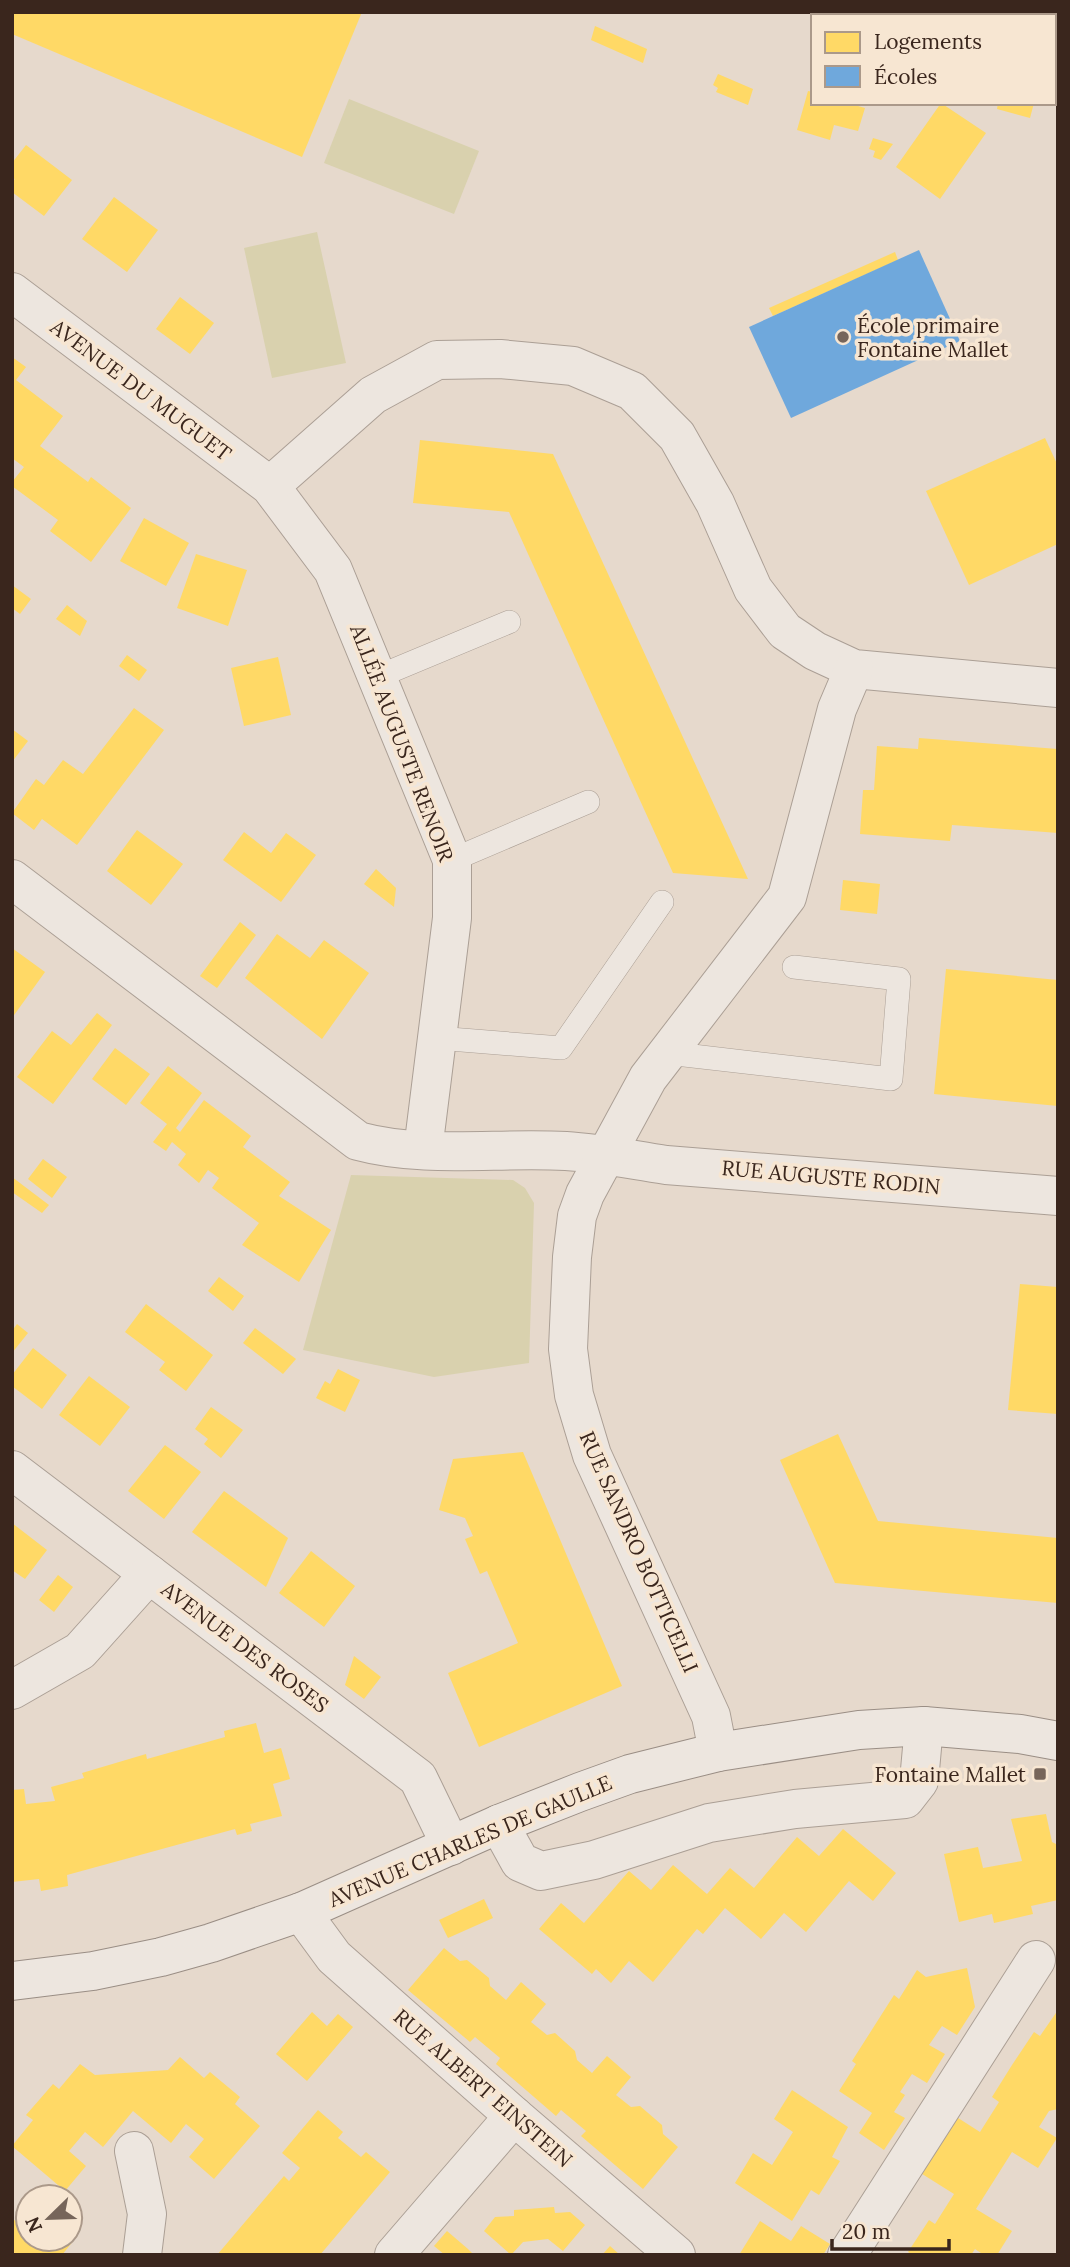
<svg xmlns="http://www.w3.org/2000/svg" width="1070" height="2267" font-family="Lora,serif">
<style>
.green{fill:#d9d1ae}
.homes{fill:#ffd966}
.schools{fill:#6fa8dc}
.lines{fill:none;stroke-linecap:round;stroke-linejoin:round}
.lane-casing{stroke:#ab9f95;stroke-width:24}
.street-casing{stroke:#ab9f95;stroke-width:40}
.secondary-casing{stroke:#9a8e85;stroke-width:40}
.lane{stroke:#ede6df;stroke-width:23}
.street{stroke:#ede6df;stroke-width:38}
.secondary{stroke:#ede6df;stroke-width:38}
.poi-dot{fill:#76655a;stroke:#f7e6d2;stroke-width:2.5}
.labels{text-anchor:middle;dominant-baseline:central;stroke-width:7;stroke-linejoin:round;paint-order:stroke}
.poi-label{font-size:21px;fill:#3a261d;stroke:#f7e6d2;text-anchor:start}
.street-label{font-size:21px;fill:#3a261d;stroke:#f7e6d2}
</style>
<rect width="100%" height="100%" fill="#e6d9cc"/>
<!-- green -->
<g class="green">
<polygon points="349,99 479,151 454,214 324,163"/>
<polygon points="317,232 346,363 272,378 244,248"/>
<polygon points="351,1175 513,1180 525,1188 534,1203 529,1363 434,1377 303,1350"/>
</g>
<!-- homes -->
<g class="homes">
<polygon points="12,12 362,12 302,157 12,34"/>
<polygon points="900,12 952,12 951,16 899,16"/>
<polygon points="1003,12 1024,12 1023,16 1002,16"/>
<polygon points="595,26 647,49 643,63 591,40"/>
<polygon points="718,74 753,89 748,105 716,92 718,88 713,85"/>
<polygon points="808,91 813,92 813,103 848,103 865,108 858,131 834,125 830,140 797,130"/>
<polygon points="941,103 986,133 940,199 896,167"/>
<polygon points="998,103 1034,103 1030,118 997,109"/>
<polygon points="873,138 893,144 881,160 873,157 875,151 869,149"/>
<polygon points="26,145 72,180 44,216 12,192 12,182 15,179 12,178 12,163"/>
<polygon points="114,197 158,230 127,272 82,239"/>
<polygon points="895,252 898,260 773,316 769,308"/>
<polygon points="180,297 214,323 190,354 156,329"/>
<polygon points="12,357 26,367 16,380 63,416 40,446 88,482 91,477 131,508 91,562 50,531 58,520 12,486 12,482 24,467 12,458"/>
<polygon points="1045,438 1058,466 1058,544 969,585 926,491"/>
<polygon points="420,440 553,454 748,879 673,873 509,512 413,503"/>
<polygon points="144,518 189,543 166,586 120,561"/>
<polygon points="196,554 247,570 228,626 177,608"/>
<polygon points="12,585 31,599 20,614 12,608"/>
<polygon points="67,605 87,621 80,636 56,619"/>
<polygon points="127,655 147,670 139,681 119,666"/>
<polygon points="278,657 291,715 244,726 231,668"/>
<polygon points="134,708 164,730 77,845 42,819 34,830 12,813 36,779 44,785 63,760 83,774"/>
<polygon points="12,729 28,741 12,762"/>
<polygon points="919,738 1058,749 1058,833 952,825 950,841 860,834 863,790 874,790 877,746 918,749"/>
<polygon points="137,830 183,864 151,905 107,871"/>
<polygon points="244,832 271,853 286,833 316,855 281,902 223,860"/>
<polygon points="376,869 396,888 394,907 364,884"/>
<polygon points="843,880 880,884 877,914 840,910"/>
<polygon points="240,922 256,935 217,988 200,976"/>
<polygon points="277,934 310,958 324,940 369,973 322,1039 245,978"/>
<polygon points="12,948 45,972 12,1018"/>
<polygon points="946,969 1058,980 1058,1106 934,1094"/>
<polygon points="97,1013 112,1025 53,1104 17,1077 52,1031 71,1045"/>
<polygon points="115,1048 150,1074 126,1105 92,1079"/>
<polygon points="168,1066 202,1093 176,1128 180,1132 204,1100 251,1136 243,1147 290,1182 279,1196 331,1230 299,1282 242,1245 259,1223 212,1188 219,1178 208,1170 199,1183 178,1165 186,1154 172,1142 166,1151 153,1142 167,1124 140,1103"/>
<polygon points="43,1159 67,1177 52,1198 28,1179"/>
<polygon points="12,1177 49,1205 42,1213 12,1192"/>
<polygon points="219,1277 244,1296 233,1311 208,1291"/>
<polygon points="1020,1284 1058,1287 1058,1414 1008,1410"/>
<polygon points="146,1304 213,1355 186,1391 159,1370 165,1362 125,1332"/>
<polygon points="17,1324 28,1333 12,1353 12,1331"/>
<polygon points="255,1328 296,1359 283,1374 243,1343"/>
<polygon points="33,1348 67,1375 42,1409 12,1386 12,1375"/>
<polygon points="338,1369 360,1380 345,1412 316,1398 325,1381 330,1384"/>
<polygon points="89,1376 130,1407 100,1446 59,1415"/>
<polygon points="211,1407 243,1430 221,1458 204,1444 208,1439 195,1429"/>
<polygon points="838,1434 878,1521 1058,1538 1058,1603 835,1583 780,1460"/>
<polygon points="165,1445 201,1472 164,1519 128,1491"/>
<polygon points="523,1452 622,1686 479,1747 448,1673 518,1643 487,1571 480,1574 465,1539 473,1536 465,1518 439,1510 453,1459"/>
<polygon points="224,1491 288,1538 266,1587 192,1532"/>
<polygon points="12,1523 47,1550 25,1579 12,1570"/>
<polygon points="311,1551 355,1586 324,1627 279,1593"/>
<polygon points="58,1575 73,1587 54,1612 39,1600"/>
<polygon points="354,1656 381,1677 364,1699 345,1685"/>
<polygon points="256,1723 264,1753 281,1748 290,1779 273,1784 282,1816 250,1824 252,1831 237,1835 235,1829 67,1875 68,1886 41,1891 39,1879 12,1882 12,1790 24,1789 26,1804 55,1801 51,1787 84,1778 82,1773 146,1754 147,1759 225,1737 224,1731"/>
<polygon points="1046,1814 1052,1842 1058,1845 1058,1900 1031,1906 1033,1914 994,1923 992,1914 959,1922 944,1854 978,1847 983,1868 1022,1861 1011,1819"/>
<polygon points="843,1829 896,1873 873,1901 849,1881 806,1932 784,1913 761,1939 725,1908 703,1934 697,1929 653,1982 629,1961 611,1983 596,1969 592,1974 539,1929 561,1903 584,1923 629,1871 651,1890 673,1865 707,1894 730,1868 754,1888 797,1837 819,1856"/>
<polygon points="484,1899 493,1918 448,1938 439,1920"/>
<polygon points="444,1948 460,1961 467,1960 489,1978 490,1986 506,2000 521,1982 546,2004 531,2022 547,2035 555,2033 575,2051 577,2060 592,2073 607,2056 631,2077 616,2095 631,2107 640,2106 662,2125 663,2134 678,2147 643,2189 581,2136 586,2131 561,2110 556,2116 496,2064 500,2058 475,2037 470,2042 408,1990"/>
<polygon points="967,1968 975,2007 957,2035 942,2026 929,2045 945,2054 927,2083 912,2074 900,2092 905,2095 894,2112 905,2118 884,2150 859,2133 872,2113 839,2091 856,2064 852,2061 894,1995 899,1999 917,1970 926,1977"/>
<polygon points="1058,2010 1058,2109 1049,2111 1039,2127 1057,2138 1038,2168 1012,2152 976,2209 1012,2231 997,2255 984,2255 975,2249 971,2255 913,2255 908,2252 929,2220 935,2224 954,2194 919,2172 955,2116 980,2132 999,2102 992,2097 1012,2065 1034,2032 1040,2036"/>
<polygon points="312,2012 327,2026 338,2014 353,2027 307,2081 276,2054"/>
<polygon points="180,2057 204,2078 210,2072 240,2097 235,2104 260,2126 214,2179 189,2157 204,2139 186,2124 171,2143 133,2111 103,2147 85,2132 69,2151 86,2166 65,2191 12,2146 33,2120 26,2115 53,2084 59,2089 80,2064 95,2075 168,2070"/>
<polygon points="792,2090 848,2127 832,2157 840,2161 819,2195 811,2190 792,2221 735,2183 753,2153 772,2165 793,2132 774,2119"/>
<polygon points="318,2110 343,2132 338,2138 361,2157 366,2152 390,2172 320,2255 217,2255 284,2176 289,2181 300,2168 282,2153"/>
<polygon points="554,2207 555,2213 570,2212 585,2225 563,2251 548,2239 523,2242 511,2255 484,2231 495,2217 514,2216 514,2210"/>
<polygon points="12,2218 28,2232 28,2239 70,2239 70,2237 74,2240 62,2255 12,2255"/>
<polygon points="760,2221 791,2241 801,2226 830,2244 823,2255 739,2255"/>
<polygon points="447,2231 468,2249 474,2255 445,2255 434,2246"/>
<polygon points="610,2246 620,2255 602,2255"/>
</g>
<!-- schools -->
<polygon class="schools" points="919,250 960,341 791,418 749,327"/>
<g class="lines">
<!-- lane casing -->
<g class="lane-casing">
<g id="lane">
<polyline points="377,677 509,622"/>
<polyline points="452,860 588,802"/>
<polyline points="437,1038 561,1048 662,902"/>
<polyline points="667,1053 891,1079 899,979 794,967"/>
</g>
</g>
<!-- street casing -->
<g class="street-casing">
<g id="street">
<polyline points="12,292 270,486 333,570 452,860 452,918 423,1150"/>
<polyline points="270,486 373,395 437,360 500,359 573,366 632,391 677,436 715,503 753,589 785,631 815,651 854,669 1058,688"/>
<path d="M12,879l346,262c67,18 139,6 208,10 34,2 66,9 100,14l392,31"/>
<polyline points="12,1470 418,1778 451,1846"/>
<polyline points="12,1690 80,1651 149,1574"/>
<polyline points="718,1752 711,1716 592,1455 574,1395 568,1349 572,1257 577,1216 585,1194 648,1078 787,897 837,709 854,669"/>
<polyline points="499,1824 520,1862 541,1871 594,1860 709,1823 795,1809 905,1799 919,1781 924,1726"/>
<polyline points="301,1912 334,1957 514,2116 676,2255"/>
<polyline points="134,2151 147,2214 142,2255"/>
<polyline points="394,2255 514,2116"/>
<polyline points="847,2255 1036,1960"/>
</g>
</g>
<!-- secondary casing -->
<g class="secondary-casing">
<polyline id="secondary" points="12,1981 93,1971 161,1957 211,1943 301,1912 499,1824 580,1792 630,1774 718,1752 859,1730 924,1726 1020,1734 1058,1741"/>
</g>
<!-- lane -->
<use href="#lane" class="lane"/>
<!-- street -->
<use href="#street" class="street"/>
<!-- secondary -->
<use href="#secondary" class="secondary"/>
</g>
<!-- markers -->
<g class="poi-dot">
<circle cx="843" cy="337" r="7"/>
<rect x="1033" y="1767" width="14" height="14" rx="3.5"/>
</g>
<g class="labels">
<!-- poi labels -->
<g class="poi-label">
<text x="857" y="325">École primaire<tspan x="857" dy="24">Fontaine Mallet</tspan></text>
<text x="1026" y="1774" text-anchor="end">Fontaine Mallet</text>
</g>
<!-- street labels -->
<g class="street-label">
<text transform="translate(141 390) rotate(37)">AVENUE DU MUGUET</text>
<text transform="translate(402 743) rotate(69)">ALLÉE AUGUSTE RENOIR</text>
<text transform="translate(831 1177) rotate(5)">RUE AUGUSTE RODIN</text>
<text transform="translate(639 1552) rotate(66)">RUE SANDRO BOTTICELLI</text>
<text transform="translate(245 1647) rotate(37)">AVENUE DES ROSES</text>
<text transform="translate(470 1841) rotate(-23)">AVENUE CHARLES DE GAULLE</text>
<text transform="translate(483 2088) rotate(41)">RUE ALBERT EINSTEIN</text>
</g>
</g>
<!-- border -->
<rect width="1070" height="2267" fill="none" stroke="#3a261d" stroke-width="28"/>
<!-- legend -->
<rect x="811" y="14" width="245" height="91" fill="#f7e6d2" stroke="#ab998a" stroke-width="2"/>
<rect x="825" y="32" width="35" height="21" fill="#ffd966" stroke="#ab998a" stroke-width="2"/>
<text x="874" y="49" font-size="21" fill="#3a261d">Logements</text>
<rect x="825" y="66" width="35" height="21" fill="#6fa8dc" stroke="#ab998a" stroke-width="2"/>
<text x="874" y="84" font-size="21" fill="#3a261d">Écoles</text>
<!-- north arrow -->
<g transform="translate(49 2218) rotate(247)"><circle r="33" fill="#f7e6d2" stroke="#ab998a" stroke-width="2"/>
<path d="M0-5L12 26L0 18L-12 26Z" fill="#76655a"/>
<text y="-10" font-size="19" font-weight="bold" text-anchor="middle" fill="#3a261d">N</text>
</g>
<!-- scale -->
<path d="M832 2239v10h117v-10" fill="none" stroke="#3a261d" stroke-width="3.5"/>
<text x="842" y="2239" font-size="21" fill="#3a261d" stroke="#f7e6d2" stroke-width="5" paint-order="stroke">20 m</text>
</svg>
